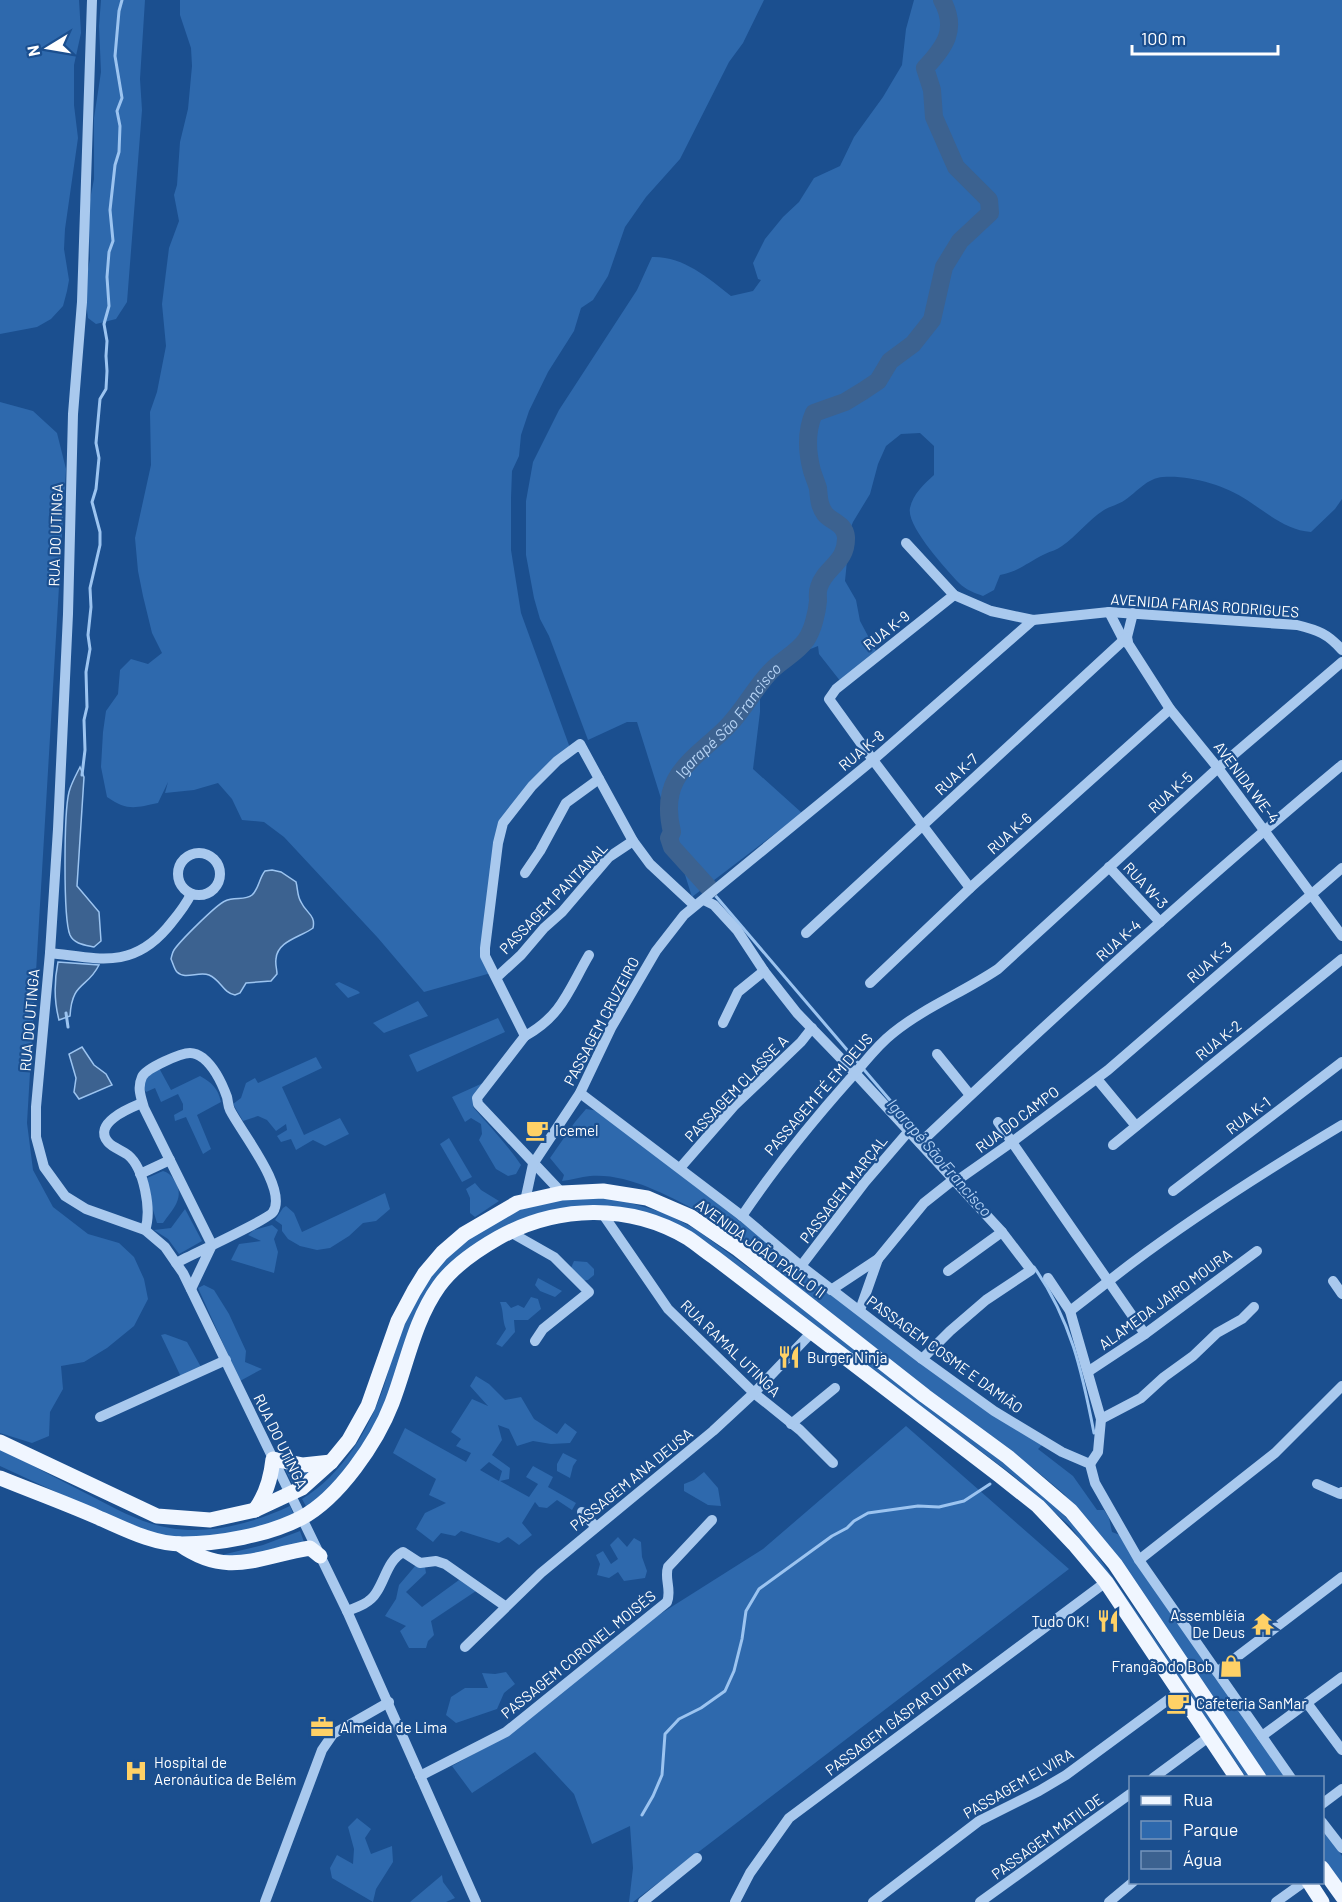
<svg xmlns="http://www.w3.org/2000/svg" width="1342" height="1902" font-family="Barlow,sans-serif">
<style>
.green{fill:#2e69ad;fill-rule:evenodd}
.water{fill:#3c6290;stroke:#9cc4f0;stroke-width:1.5}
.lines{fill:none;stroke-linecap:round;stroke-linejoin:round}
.stream{stroke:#9cc4f0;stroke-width:3}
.river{stroke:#3c6290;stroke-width:18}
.minor{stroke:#a9c9ee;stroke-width:10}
.major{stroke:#f0f6ff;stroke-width:15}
.labels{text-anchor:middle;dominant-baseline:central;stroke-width:4.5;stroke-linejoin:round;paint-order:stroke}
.street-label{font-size:15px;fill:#fff;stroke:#1b4f8f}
.poi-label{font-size:15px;fill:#fff;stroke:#1b4f8f;text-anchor:start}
.water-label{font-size:16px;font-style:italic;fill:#b5d3f5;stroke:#1b4f8f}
</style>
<rect width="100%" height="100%" fill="#1b4f8f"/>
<!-- green -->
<g class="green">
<polygon points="0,0 79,0 81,33 74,65 74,105 78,138 65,229 64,249 69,280 67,291 63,306 51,319 37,327 0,334"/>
<polygon points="101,0 145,0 140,79 142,110 127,302 116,319 96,324 88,318 84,289 90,259 89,228 87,215 94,179 94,118 101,72 99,26"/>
<path d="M180,0h584l-21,43 -14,19 -49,97 -34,38 -21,30 -17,49 -15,24 -12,8 -7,23 -26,41 -19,39 -8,24 -2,21 -7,15 -1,27v52l10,63 49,135 -61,66 -27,133 9,26 -67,19 -46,-54 -94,-101 -20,-15 -22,-2 -10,-21 -14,-16 -24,7 -29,3 3,-11 -10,21c-23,5 -31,8 -51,-6l-6,-30 2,-35 3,-21 12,-17 2,-24 11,-11 17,5 14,-11 -10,-20 -9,-37 -5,-25 -3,-33 16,-73 -1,-53 7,-20 9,-46 -4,-42 7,-56 10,-27 -5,-26 3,-10 3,-43 8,-33 4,-43 -1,-18 -11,-33z"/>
<path d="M914,0h428v499l-7,10 -24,23c-25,-2 -44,-19 -64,-32 -23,-15 -57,-25 -84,-23 -16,1 -26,15 -38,23 -7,5 -15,6 -21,10 -16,10 -27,26 -42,36 -5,4 -11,5 -17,8 -19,9 -23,16 -45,21l-6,15 -11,6c-8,-3 -17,-6 -24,-13 -12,-13 -53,-57 -49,-75 3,-14 14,-24 24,-33v-29l-14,-13 -19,1 -15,12 -8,18 -8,30 -17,28 -5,13 3,11 -4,15 -2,20 11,19 4,21 16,30 -35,31 -22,-28 -1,-8 -30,12 -14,10 -19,21 5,8v15l-7,57 49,44 -110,84 -55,-175h-10l-39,18 -39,-104 -9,-17 -6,-21 -8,-43v-54l7,-39 26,-52 78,-120 15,-33c31,-1 55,20 79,39l22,-5 8,-11 -3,-1 -5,-16 12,-24 18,-22 16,-15 15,-24 26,-12 14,-29 29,-40 19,-32 4,-36z"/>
<polygon points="0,402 33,411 57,433 66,469 27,1123 33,1170 53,1207 88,1234 119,1243 134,1257 144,1279 148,1299 134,1326 107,1348 84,1362 61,1366 63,1389 50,1412 49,1436 32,1443 0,1433"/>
<polygon points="339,982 358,991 360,993 348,998 335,984"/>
<polygon points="418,1001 428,1016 384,1033 373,1023"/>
<polygon points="498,1018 505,1032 417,1072 409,1055"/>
<polygon points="316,1057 322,1068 282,1087 304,1135 340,1118 349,1134 325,1146 313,1140 296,1150 291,1139 281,1142 277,1136 287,1130 286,1124 276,1131 267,1120 258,1116 243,1121 233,1104 241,1098 246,1083 255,1078 258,1083"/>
<path d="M159,1068l12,22 29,-14c12,7 18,12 21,26l-24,13 14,34 -8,5 -17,-37 -11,4 -1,-6 9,-5v-6l-5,-10 -17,8 -6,-14 -9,4 -3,-5 2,-11z"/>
<path d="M483,1083l-10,24c17,20 34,37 48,58l-5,9 -8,2 -12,-7 -17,-29 3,-6 -1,-10 -10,-6 -6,4 -13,-25z"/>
<path d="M586,1109l13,2 182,142 262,191 -5,5 35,27 24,34h7l5,8 3,14 8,3 167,242h-20l-172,-247 -31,-36 -31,-26 -52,-37 -285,-221c-32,-16 -69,-37 -106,-34 -9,1 -19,4 -28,5l2,-6 -14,-17 25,-36z"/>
<polygon points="449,1138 472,1177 462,1182 440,1144"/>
<path d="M163,1171c6,2 8,4 11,9 12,17 -1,29 -11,43h-6l-7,-23 -3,-22z"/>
<polygon points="475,1183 481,1190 499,1201 475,1217 470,1213 470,1198 466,1189"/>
<polygon points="385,1193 390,1209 376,1221 363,1223 349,1236 330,1248 317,1250 300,1246 288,1239 282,1231 282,1225 275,1220 283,1208 286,1206 294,1213 302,1232"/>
<path d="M592,1197l28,3 45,13 32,17 129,95 198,154 27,23 33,34 167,241h-5l-130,-190 -46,-61 -60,-53 -319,-238 -132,-26 -26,6 -20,8 -57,37 -73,153 -34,56 -42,39 -5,-9c40,-24 67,-69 82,-113 7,-23 12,-48 22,-70 8,-18 32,-54 48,-66 8,-7 18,-12 26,-18 40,-26 65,-34 112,-35z"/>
<polygon points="185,1209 202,1241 179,1254 168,1239 154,1230 171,1228"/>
<polygon points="272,1225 278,1230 274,1239 278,1252 274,1273 231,1260 239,1244 261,1241 248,1235 254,1230"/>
<polygon points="574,1261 587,1262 594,1269 594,1275 588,1280 581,1281 571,1268"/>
<polygon points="538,1278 562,1291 555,1297 540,1291 535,1285"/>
<polygon points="204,1285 214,1290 229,1314 246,1351 245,1362 262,1369 240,1381 198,1288"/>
<path d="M531,1297l7,2 3,10 -13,11h-14l1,12 -13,15 -6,-3 10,-15c-4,-9 -2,-17 -6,-27h6l5,6 7,-3 6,3z"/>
<polygon points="165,1334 187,1342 201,1367 181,1377 161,1335"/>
<path d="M476,1376l13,8 16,16 16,-3 13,22 23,15 8,-11 12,9 -7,11 -19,1 -18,-3 -16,5 -8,-17 -11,-4 4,15 -10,15 18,13 -1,11 -9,2 29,16 9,-13 -12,-7 7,-11 20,11 -5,10 28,16 -4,7 -15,-10 -10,8 -8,-1 -4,-5 -13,21 10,12 -13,10 -11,-8 -9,6 -38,-12 -6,5 -14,-3 -8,9 -17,-13 9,-16 21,-10 -17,-8 7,-16 -43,-26 12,-25 61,34 5,-9 -15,-7 5,-7 -10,-7 21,-33 16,7 -18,-20zM489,1462l13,9 -3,10 -19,-11z"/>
<polygon points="906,1426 1069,1569 633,1902 629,1902 633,1868 630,1826 592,1844 574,1794 535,1752 472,1793 452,1766 510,1734 646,1623 763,1549"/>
<path d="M0,1448c31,17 62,33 93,49 25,13 50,27 77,31 41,7 83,-5 120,-22l5,12 -30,10 -89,12 -40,-11 -136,-63z"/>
<polygon points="563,1453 577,1460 573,1466 570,1478 557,1471 557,1464"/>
<polygon points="285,1469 303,1473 313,1470 293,1485"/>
<polygon points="704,1472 718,1488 721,1506 708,1505 684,1491 684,1484 694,1480"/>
<polygon points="300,1531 304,1542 264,1556 205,1559 263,1545"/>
<polygon points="618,1537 627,1547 634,1538 641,1542 642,1557 647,1571 645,1578 624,1581 618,1572 609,1578 597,1575 600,1564 596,1555 603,1551 611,1564 618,1559 610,1545"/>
<polygon points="416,1565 425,1567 426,1573 406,1592 422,1607 459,1580 476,1591 431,1621 434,1635 428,1641 426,1648 409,1648 400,1631 406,1626 385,1616 396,1599 399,1585"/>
<polygon points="506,1672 515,1684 504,1693 497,1709 456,1723 446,1715 451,1697 465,1688 488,1688 482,1673 495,1674"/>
<polygon points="357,1818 371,1829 365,1838 371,1854 392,1846 393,1862 376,1889 373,1902 332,1878 330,1868 337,1855 353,1864 354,1849 348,1827"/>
<polygon points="1322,1828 1342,1856 1342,1886 1323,1858"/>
<polygon points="442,1875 443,1882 455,1898 446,1902 410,1902"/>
</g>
<!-- water -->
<g class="water">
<path d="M80,767l4,10 -7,109 22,26 2,29 -7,6c-9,-2 -20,-3 -24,-12 -7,-17 -6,-123 -1,-143 2,-8 7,-17 11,-25z"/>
<path d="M272,870l9,2 15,10c2,7 1,14 5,20 5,11 15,13 12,26 -12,9 -36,13 -37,31 -1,5 1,10 1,15l-6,7 -25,2 -6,10 -5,2c-12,-2 -14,-15 -26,-20 -10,-4 -24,5 -32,-3 -3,-3 -4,-9 -6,-13 1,-4 1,-6 3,-9 6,-9 42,-45 51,-49 9,-5 20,0 27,-6 7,-6 7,-17 13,-24z"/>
<path d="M58,962l41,3c-12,24 -27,16 -29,51l-11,4c-5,-19 -5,-38 -1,-58z"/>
<polygon points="82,1047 94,1065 106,1074 112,1085 79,1099 74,1092 76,1078 69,1054"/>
</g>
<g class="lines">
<!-- stream -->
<g class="stream">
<polyline points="82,775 85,750 84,720 87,707 86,672 90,649 88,635 91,607 90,588 100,545 100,532 92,502 96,489 99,458 96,443 100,399 106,389 107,371 106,356 107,341 104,324 109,306 107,277 109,252 113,241 110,210 115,165 119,152 120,126 117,111 122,98 115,56 119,11 122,0"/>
<polyline points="714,894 918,1133"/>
<polyline points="66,1013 68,1027"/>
<path d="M1034,1267c37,53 48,104 60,166"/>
<polyline points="642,1815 653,1796 662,1775 665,1734 679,1719 701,1708 725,1691 734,1671 742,1639 746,1611 759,1589 832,1536 847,1528 854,1521 868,1513 918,1506 939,1507 964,1501 990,1484"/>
</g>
<!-- river -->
<path class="river" id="s1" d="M710,889l-38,-42 -3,-9 3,-6c-14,-57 21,-71 55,-105 17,-17 28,-40 45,-57 10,-10 26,-18 34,-30 7,-10 11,-28 12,-39 0,-4 -1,-9 1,-14 6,-20 28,-24 27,-50 -1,-13 -14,-15 -21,-23 -6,-8 -6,-16 -7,-26 -2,-6 -4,-11 -6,-17 -5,-19 -6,-40 2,-58l31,-11 18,-11 15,-10 12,-20 23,-17 19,-24 12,-53 16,-26 30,-28 -1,-13 -33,-33 -22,-50 -2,-27 -7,-22c20,-21 33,-39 17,-68"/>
<!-- minor -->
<g class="minor">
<polyline points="92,0 82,302 73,414 68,614 58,829 50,953 36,1107 36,1137 44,1167 65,1196 86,1209 145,1230 165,1247 183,1273 347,1611 476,1902"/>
<path d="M906,543l48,52 37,16 42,9 76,-8 188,13c21,5 31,9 45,25"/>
<polyline points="954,595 836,689 829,699 873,760 970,888"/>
<polyline points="1109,612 1123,639 1129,645 1170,709 1218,768 1342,936"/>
<polyline points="1128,642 1127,637 1133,613"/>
<circle cx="199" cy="874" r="21"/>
<polyline points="1109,867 1160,922"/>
<polyline points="525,873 540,851 566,803 599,779"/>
<polyline points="704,900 714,905 737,930 764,971 797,1013 855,1073 1002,1232 1031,1270 986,1300 950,1331 922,1359"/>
<polyline points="806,933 1127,637"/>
<path d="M50,953c47,5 81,17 117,-25 9,-11 18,-21 24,-34"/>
<polyline points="497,977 521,955 544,928 562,912 609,857 633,841"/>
<polyline points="870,983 970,888 1170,709"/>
<polyline points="723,1023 738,992 764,971"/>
<path d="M525,1036c37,-20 44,-47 64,-81"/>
<polyline points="937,1054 970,1095"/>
<polyline points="1097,1079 1136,1126"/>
<polyline points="580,1093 742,1216 801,1266 922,1359 994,1411 1062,1452 1090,1464 1095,1483 1139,1560 1291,1778"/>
<path d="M142,1103c-12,5 -50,20 -34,39 5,6 14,8 20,13 16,13 24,56 17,75"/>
<polyline points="998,1122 1145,1334"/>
<path d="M920,1143c137,-130 277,-257 422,-378"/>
<polyline points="1113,1145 1342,959"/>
<polyline points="680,1168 734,1106 801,1042 812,1028"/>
<polyline points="140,1174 170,1160"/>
<polyline points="955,1182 1012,1142 1108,1070 1342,868"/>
<polyline points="1173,1191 1342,1062"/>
<polyline points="562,1193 478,1104 477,1098 525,1036 485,956 485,948 498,843 503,823 532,786 557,761 580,744 633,841 650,864 694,905"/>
<polyline points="525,1201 533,1164 580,1093 611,1028 656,951 684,915 873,760 1033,620"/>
<polyline points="602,1213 668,1309 754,1393 800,1430 833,1463"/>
<path d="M742,1216c33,-49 68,-92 107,-136 15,-16 26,-33 44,-47 32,-26 71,-41 105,-64l220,-201 124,-106"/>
<polyline points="510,1232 554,1257 589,1292 543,1329 535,1341"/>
<path d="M176,1263c13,-7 93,-44 97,-51 15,-23 -32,-80 -43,-102 -2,-4 -2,-9 -3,-13 -5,-14 -13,-30 -24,-39 -4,-3 -8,-5 -13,-5 -9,0 -44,15 -48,24 -5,11 -1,20 2,31l68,137 -21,44"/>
<polyline points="801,1266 865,1182 908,1132"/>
<polyline points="948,1271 1002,1232"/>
<polyline points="1048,1278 1070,1311 1101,1419 1098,1452 1090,1464"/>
<polyline points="1333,1281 1342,1294"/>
<polyline points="831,1290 878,1259 924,1203 953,1180"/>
<polyline points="860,1310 878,1259"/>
<path d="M1070,1311c21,-16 41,-32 62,-48 67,-50 138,-95 210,-138"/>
<polyline points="1089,1371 1145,1334 1257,1251"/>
<polyline points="100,1417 226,1360"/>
<polyline points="1101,1419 1141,1398 1164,1377 1193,1356 1217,1333 1242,1319 1254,1307"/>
<polyline points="791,1424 835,1388"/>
<polyline points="1317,1484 1340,1494 1342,1492"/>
<polyline points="582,1512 596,1527"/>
<polyline points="1139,1560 1275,1453 1342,1386"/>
<path d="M347,1611c11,-4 23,-8 29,-18 9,-13 12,-33 27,-41l17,11 16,-2 9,3 60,42"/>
<polyline points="465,1647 541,1573 713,1431 754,1393 813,1331"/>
<polyline points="1217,1672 1342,1577"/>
<polyline points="1307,1703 1342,1750"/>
<polyline points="1262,1736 1342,1677"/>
<path d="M420,1776l86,-44 161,-130c5,-12 -3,-23 1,-35l44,-47"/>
<polyline points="1153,1778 1210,1736"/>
<polyline points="1322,1804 1342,1789"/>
<polyline points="1322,1822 1342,1848"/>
<polyline points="265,1902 322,1750 333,1734 389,1702"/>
<polyline points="643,1902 697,1858"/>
<polyline points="735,1902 750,1873 789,1818 1106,1582"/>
<polyline points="873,1902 979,1821 1039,1791 1066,1775 1180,1691"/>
<polyline points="980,1902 1130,1794"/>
<polyline points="1109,1902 1133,1882"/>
<polyline points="1276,1902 1304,1882"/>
</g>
<!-- major -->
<g class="major">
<polyline points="0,1442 157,1516 210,1520 255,1510 302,1488 331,1462 349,1440 368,1406 398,1321 414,1291 425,1273 442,1253 464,1234 517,1203 562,1193 603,1191 647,1198 691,1217 738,1249 925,1396 1008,1457 1071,1511 1115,1564 1259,1778"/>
<path d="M0,1478c32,13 65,25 97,39 26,11 55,27 85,27 37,0 86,-9 119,-26 38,-20 76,-76 91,-115 15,-39 22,-82 47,-117 15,-21 38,-36 59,-48 59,-33 131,-35 190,0 9,6 17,13 26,19l285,218 39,31 36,38 32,38 131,196"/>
<path d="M255,1510c11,-15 16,-32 18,-51l30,6 28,-3"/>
<path d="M179,1544c49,35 80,12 131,4l10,8"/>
<polyline points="1322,1868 1342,1896"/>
<polyline points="1309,1882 1322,1902"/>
</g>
</g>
<!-- icons -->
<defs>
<g id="cafe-bare" transform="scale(1.8)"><path d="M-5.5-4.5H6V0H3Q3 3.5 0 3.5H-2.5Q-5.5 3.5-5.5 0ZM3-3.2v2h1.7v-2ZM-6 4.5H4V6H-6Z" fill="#ffd166" stroke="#1b4f8f" stroke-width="2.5" paint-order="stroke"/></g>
<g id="restaurant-bare" transform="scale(1.8)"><path d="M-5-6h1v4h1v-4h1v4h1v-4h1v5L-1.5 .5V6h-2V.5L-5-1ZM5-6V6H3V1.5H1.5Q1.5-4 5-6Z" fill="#ffd166" stroke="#1b4f8f" stroke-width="2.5" paint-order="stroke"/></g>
<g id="temple-bare" transform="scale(1.8)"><path d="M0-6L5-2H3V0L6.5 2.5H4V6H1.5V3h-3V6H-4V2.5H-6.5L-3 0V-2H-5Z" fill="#ffd166" stroke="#1b4f8f" stroke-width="2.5" paint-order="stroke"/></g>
<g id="shop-bare" transform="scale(1.8)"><path d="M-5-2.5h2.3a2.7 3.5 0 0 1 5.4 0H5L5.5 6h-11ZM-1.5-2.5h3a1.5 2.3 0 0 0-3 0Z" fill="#ffd166" stroke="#1b4f8f" stroke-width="2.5" paint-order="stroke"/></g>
<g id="office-bare" transform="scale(1.8)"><path d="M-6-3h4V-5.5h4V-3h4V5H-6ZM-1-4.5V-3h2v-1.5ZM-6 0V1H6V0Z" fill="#ffd166" stroke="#1b4f8f" stroke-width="2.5" paint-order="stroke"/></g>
<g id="hospital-bare" transform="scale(1.8)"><path d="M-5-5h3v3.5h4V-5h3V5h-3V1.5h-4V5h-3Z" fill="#ffd166" stroke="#1b4f8f" stroke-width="2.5" paint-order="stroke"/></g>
</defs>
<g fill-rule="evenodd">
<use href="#cafe-bare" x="537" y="1130"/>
<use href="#restaurant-bare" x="789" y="1357"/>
<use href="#restaurant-bare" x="1108" y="1621"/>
<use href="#temple-bare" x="1263" y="1624"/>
<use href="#shop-bare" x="1231" y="1666"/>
<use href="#cafe-bare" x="1178" y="1703"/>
<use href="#office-bare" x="322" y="1727"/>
<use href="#hospital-bare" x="136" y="1771"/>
</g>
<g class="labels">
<!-- street labels -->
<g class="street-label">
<text transform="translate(55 535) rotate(-88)">RUA DO UTINGA</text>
<text transform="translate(1205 605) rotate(4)">AVENIDA FARIAS RODRIGUES</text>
<text transform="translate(886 630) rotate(-38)">RUA K-9</text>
<text transform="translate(861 750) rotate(-40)">RUA K-8</text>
<text transform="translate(956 774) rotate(-43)">RUA K-7</text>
<text transform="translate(1247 782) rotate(53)">AVENIDA WE-4</text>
<text transform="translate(1170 792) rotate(-42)">RUA K-5</text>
<text transform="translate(1009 833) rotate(-42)">RUA K-6</text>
<text transform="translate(1146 885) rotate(47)">RUA W-3</text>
<text transform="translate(553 898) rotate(-46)">PASSAGEM PANTANAL</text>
<text transform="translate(1118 940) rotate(-42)">RUA K-4</text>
<text transform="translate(1209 962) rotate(-41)">RUA K-3</text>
<text transform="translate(29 1020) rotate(-85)">RUA DO UTINGA</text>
<text transform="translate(601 1021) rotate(-62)">PASSAGEM CRUZEIRO</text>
<text transform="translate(1218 1040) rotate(-39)">RUA K-2</text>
<text transform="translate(736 1088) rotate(-46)">PASSAGEM CLASSE A</text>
<text transform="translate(818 1094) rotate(-49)">PASSAGEM FÉ EM DEUS</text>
<text transform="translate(1248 1115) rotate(-37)">RUA K-1</text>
<text transform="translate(1017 1119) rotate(-37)">RUA DO CAMPO</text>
<text transform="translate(843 1189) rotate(-52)">PASSAGEM MARÇAL</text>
<text transform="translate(761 1248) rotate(36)">AVENIDA JOÃO PAULO II</text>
<text transform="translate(1165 1299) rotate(-36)">ALAMEDA JAIRO MOURA</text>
<text transform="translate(731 1348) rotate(44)">RUA RAMAL UTINGA</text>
<text transform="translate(945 1354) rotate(36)">PASSAGEM COSME E DAMIÃO</text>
<text transform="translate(281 1441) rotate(64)">RUA DO UTINGA</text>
<text transform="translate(631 1479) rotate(-39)">PASSAGEM ANA DEUSA</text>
<text transform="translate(578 1654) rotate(-39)">PASSAGEM CORONEL MOISÉS</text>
<text transform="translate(898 1718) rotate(-37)">PASSAGEM GÁSPAR DUTRA</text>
<text transform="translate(1018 1783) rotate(-30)">PASSAGEM ELVIRA</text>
<text transform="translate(1047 1836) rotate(-36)">PASSAGEM MATILDE</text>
</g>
<!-- poi labels -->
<g class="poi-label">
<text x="555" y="1130">Icemel</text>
<text x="807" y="1357">Burger Ninja</text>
<text x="1245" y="1615" text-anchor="end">Assembléia<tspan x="1245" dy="17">De Deus</tspan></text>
<text x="1090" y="1621" text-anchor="end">Tudo OK!</text>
<text x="1213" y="1666" text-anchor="end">Frangão do Bob</text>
<text x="1196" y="1703">Cafeteria SanMar</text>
<text x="340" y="1727">Almeida de Lima</text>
<text x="154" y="1762">Hospital de<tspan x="154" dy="17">Aeronáutica de Belém</tspan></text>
</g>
<!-- water labels -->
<g class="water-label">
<text stroke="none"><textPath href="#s1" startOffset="206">Igarapé São Francisco</textPath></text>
<text transform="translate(940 1157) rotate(49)">Igarapé São Francisco</text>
</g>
</g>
<!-- legend -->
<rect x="1129" y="1776" width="195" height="108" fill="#1b4f8f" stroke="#7695bc" stroke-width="1.5"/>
<rect x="1141" y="1796" width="30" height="9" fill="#f0f6ff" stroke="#7695bc" stroke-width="1.5"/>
<text x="1183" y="1806" font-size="18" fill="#ffffff">Rua</text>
<rect x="1141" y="1821" width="30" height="18" fill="#2e69ad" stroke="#7695bc" stroke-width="1.5"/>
<text x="1183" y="1836" font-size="18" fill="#ffffff">Parque</text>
<rect x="1141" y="1851" width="30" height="18" fill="#3c6290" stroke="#7695bc" stroke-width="1.5"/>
<text x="1183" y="1866" font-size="18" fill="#ffffff">Água</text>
<!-- north arrow -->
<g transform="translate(48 48) rotate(259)" stroke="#1b4f8f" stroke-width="4.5" paint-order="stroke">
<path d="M0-4.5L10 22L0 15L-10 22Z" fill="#ffffff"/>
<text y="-9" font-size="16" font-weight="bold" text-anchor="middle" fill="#ffffff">N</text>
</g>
<!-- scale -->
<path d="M1132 45v9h146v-9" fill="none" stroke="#ffffff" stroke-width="3"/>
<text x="1141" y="45" font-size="18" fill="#ffffff" stroke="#1b4f8f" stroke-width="4.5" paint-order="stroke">100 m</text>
</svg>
